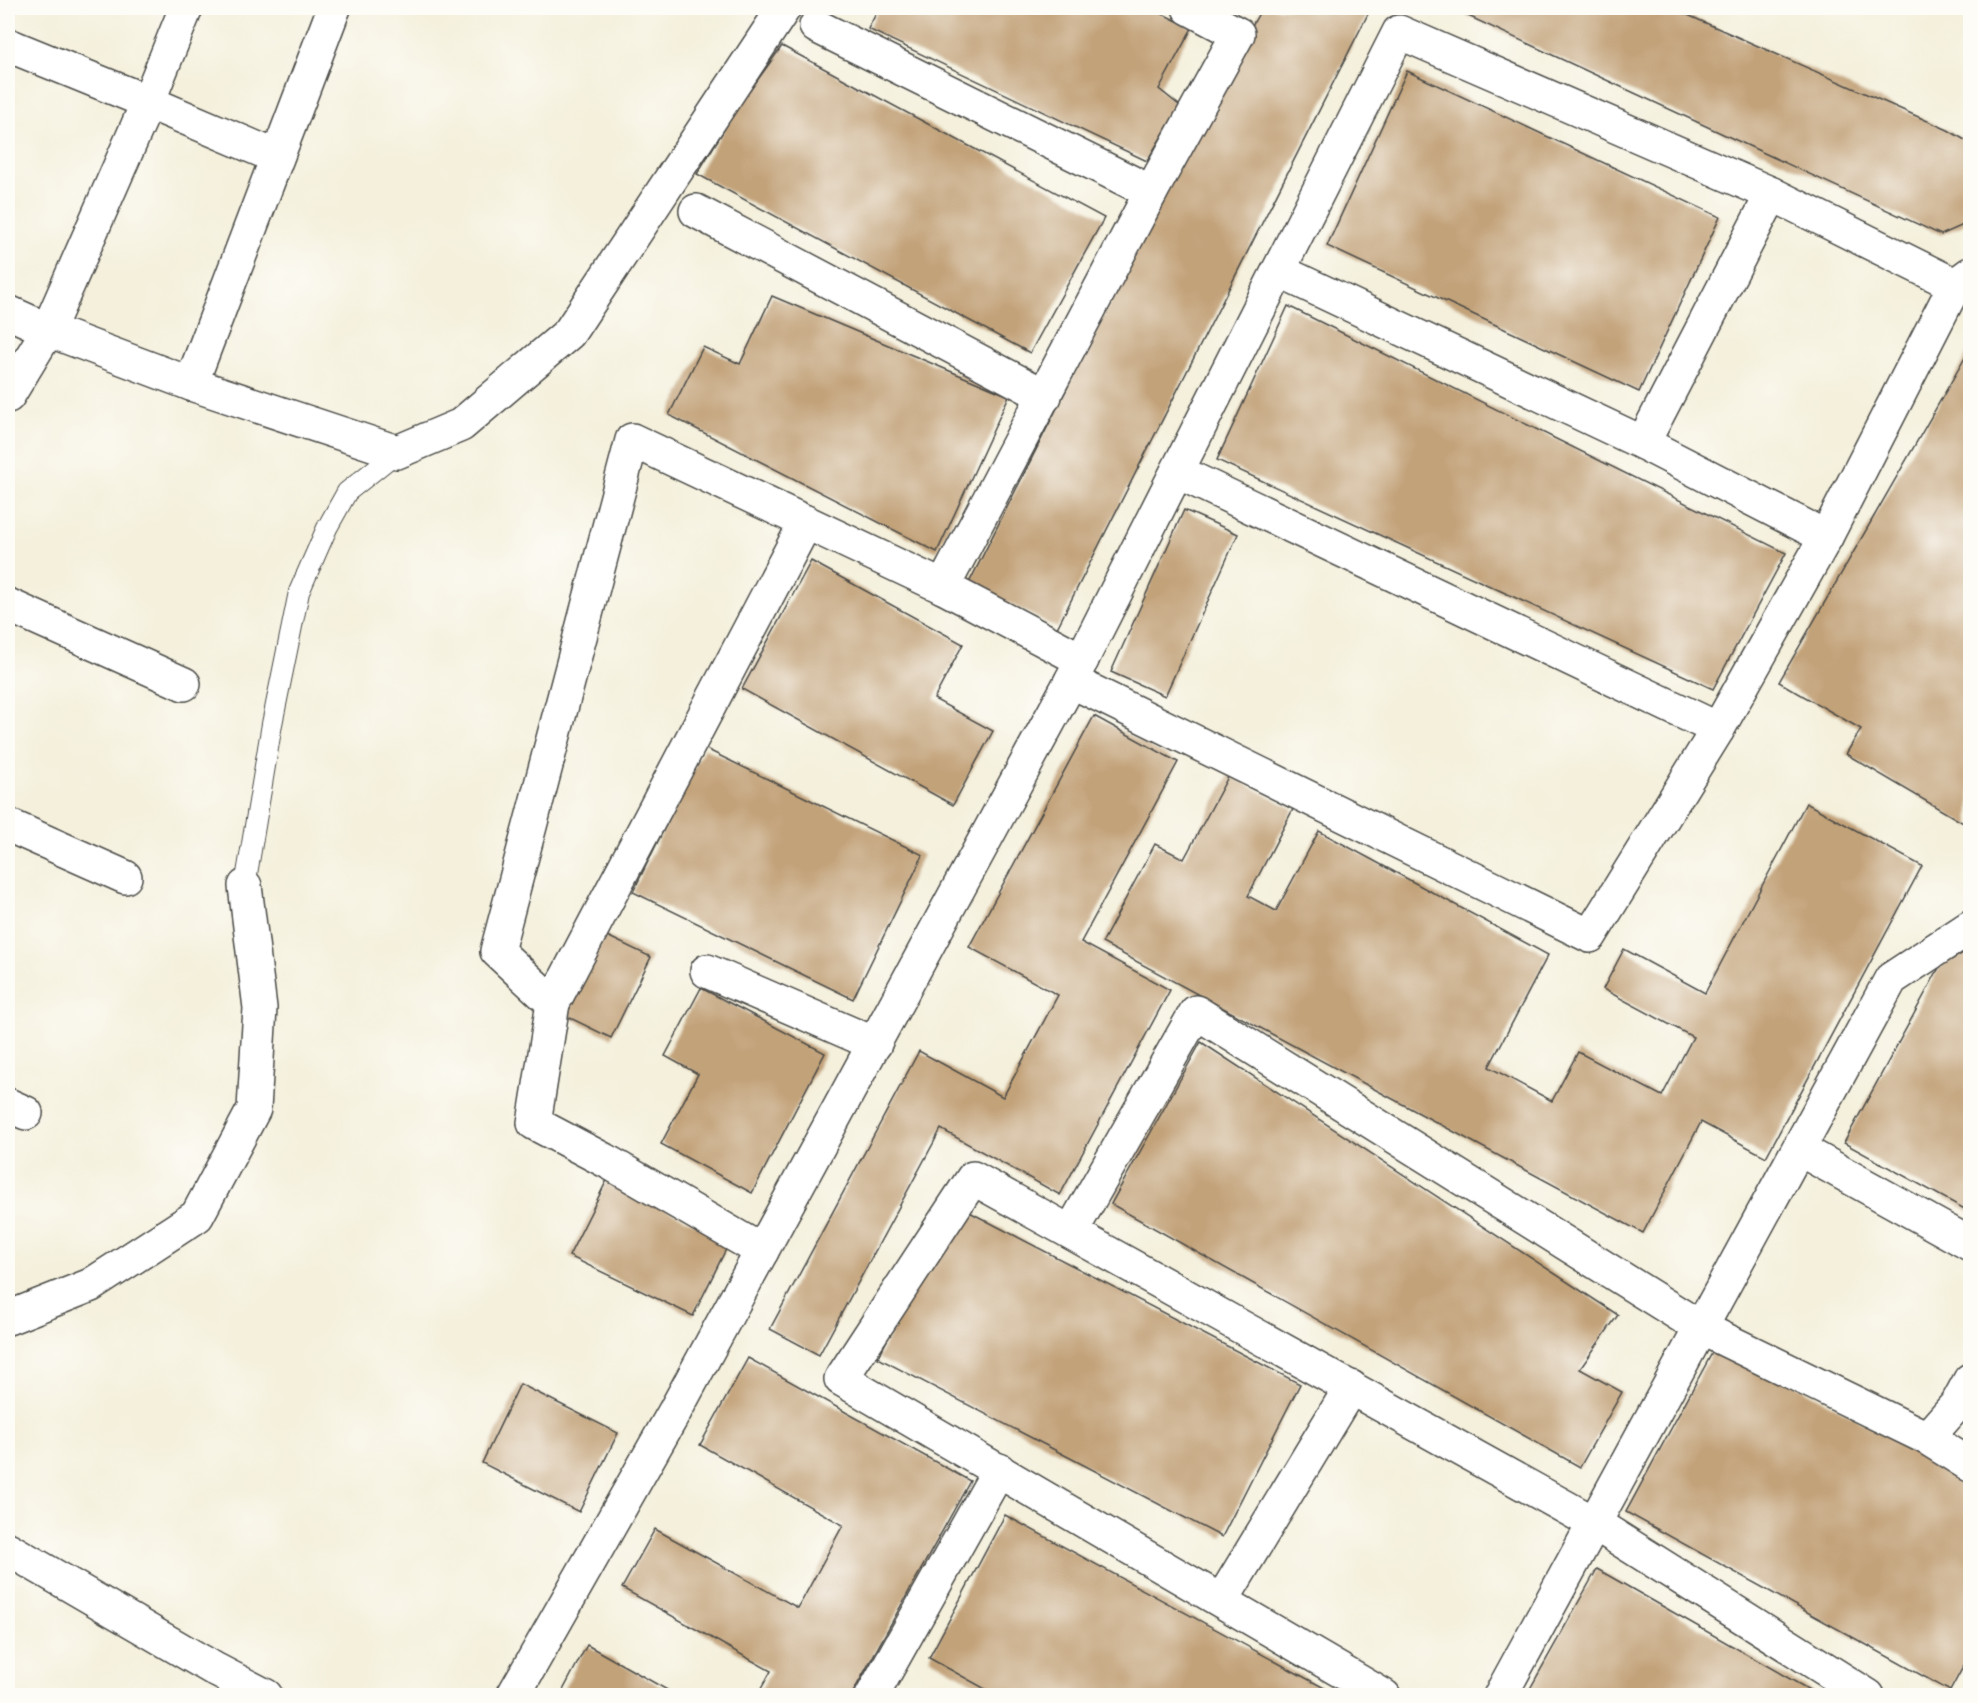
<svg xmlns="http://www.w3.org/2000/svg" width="1978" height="1703" font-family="Caveat,sans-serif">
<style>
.building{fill:#c2a279}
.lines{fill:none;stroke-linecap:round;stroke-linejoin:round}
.service-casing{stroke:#494946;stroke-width:22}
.minor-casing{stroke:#494946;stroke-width:36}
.service{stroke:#fff;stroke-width:20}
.minor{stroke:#fff;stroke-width:33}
</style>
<rect width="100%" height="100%" fill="#fdfcf7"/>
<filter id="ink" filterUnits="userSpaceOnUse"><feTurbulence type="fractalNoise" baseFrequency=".0167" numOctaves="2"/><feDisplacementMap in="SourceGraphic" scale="12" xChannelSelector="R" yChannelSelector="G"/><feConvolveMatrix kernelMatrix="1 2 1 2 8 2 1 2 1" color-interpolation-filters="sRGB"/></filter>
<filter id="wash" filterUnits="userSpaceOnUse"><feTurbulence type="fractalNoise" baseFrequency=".008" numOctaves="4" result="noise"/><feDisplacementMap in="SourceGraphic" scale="24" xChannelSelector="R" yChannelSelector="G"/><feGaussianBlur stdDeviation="1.35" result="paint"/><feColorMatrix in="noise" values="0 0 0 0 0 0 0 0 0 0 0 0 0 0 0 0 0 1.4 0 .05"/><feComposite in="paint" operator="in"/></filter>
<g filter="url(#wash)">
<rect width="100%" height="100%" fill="#f4f0dc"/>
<g id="blocks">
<!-- building -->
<g class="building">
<polygon points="879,8 1150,8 1192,28 1159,89 1180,106 1147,161 868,29"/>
<polygon points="1262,8 1371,8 1057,628 969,583 1229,66"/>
<polygon points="1451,8 1672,8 1948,130 1970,143 1970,222 1941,235"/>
<polygon points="782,46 1104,218 1030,353 697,174 736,110"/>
<polygon points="1407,71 1720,217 1639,392 1327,246"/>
<polygon points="772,296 1009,396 937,552 669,415 703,347 740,364"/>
<polygon points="1288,306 1786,553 1713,689 1217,460"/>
<polygon points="1970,349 1970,827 1846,754 1861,729 1779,682"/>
<polygon points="1184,510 1238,534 1165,696 1111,672"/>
<polygon points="811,561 963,644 934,699 993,731 953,805 742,689"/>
<polygon points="1094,716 1178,762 1081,942 1170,990 1060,1195 941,1129 819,1355 770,1329 919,1051 1003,1097 1058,995 969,947"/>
<polygon points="704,748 923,855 853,999 633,892"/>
<polygon points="1229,775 1293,809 1248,896 1276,911 1319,831 1548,955 1489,1067 1552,1101 1578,1052 1662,1096 1693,1037 1603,989 1624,949 1705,993 1806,803 1922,866 1766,1157 1701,1122 1643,1233 1102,943 1155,844 1184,859"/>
<polygon points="605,935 651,957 611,1038 566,1016"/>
<polygon points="1970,949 1970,1212 1844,1143 1940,966"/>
<polygon points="701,988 825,1053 752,1193 661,1144 698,1074 665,1056"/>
<polygon points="1201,1042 1618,1315 1580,1369 1622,1392 1580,1467 1111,1204"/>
<polygon points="607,1180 730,1241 693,1316 569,1256"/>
<polygon points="956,1205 1300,1384 1222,1537 878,1358"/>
<polygon points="1718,1342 1970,1481 1970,1654 1950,1691 1626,1512"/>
<polygon points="748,1358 970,1481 851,1696 757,1696 771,1671 622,1588 655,1529 798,1608 843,1525 700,1445"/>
<polygon points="520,1384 618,1433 579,1512 482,1463"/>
<polygon points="1005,1515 1339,1696 998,1696 929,1658"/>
<polygon points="1597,1569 1820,1696 1526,1696"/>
<polygon points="587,1645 678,1696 560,1696"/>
</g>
</g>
</g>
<g filter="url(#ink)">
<use href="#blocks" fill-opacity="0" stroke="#494946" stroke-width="1.5"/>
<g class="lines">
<!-- service casing -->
<g class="service-casing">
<polyline id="service" points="245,886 272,724 299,592 327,528 347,492 397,452"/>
</g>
<!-- minor casing -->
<g class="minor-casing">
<g id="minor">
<polyline points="186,8 148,102 48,330 191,384 397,452 461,425 569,333 784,8"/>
<polyline points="816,26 1151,192 943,587 1082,660"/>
<polyline points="8,45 148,102 277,157"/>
<polyline points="1151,192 1238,34 1189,8"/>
<polyline points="1772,194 1643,443 1826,537 1955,285"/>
<polyline points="696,211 1045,396"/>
<polyline points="1279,271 1643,443"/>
<polyline points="8,312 48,330 8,396"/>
<polyline points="191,384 334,8"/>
<polyline points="1178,472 1718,729 1826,537"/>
<polyline points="806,522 553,1003 497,951 632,440 943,587"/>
<polyline points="8,605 184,684"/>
<polyline points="1071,681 1590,936 1718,729"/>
<polyline points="8,825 125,877"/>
<polyline points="707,971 875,1044"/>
<polyline points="553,1003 534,1123 610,1163 762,1251"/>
<polyline points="8,1105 26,1113"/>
<polyline points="1799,1149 1970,1244"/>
<polyline points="1071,1232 1196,1012 1701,1328 1927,1438 1970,1465"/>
<polyline points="8,1318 91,1285 197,1216 254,1109 260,1008 245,886"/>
<polyline points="1927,1438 1957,1404 1970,1380"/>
<polyline points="8,1549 216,1670 266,1696"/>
<polyline points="1222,1600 1351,1387"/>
<polyline points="513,1696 675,1411 1071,681 1399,32 1772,194 1955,285 1970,274"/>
<polyline points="872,1696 999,1470"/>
<polyline points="1384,1696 841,1379 973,1178 1594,1523 1868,1696"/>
<polyline points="1500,1696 1891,979 1970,927"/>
</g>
</g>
<!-- service -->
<use href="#service" class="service"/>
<!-- minor -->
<use href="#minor" class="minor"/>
</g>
</g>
<!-- margin -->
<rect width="1978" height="1703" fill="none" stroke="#fdfcf7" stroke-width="30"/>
</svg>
